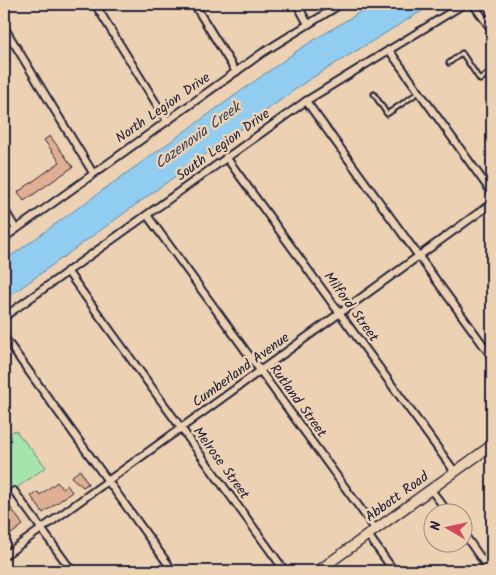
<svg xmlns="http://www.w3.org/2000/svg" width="496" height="575" font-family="Kalam,sans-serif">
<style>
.grass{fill:#a4e5ae;stroke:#638474}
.water{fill:#91ccf1;stroke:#6588a8}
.building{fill:#e0ae92;stroke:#22223b}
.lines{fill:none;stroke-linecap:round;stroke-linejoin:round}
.lane-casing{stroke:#22223b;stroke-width:7}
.street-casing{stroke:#22223b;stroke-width:10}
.secondary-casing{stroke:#22223b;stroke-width:12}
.lane{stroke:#ecd2b3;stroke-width:3}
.street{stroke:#ecd2b3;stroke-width:6}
.secondary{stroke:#ecd2b3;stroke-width:9}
.labels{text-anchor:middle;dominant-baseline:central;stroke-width:5;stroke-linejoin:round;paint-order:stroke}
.street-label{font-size:14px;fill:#22223b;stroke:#ecd2b3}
.water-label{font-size:15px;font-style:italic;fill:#38445f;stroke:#ecd2b3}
</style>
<rect width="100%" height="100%" fill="#ecd2b3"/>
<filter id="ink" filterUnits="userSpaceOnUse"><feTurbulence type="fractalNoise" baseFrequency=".02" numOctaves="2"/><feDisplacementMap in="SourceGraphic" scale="10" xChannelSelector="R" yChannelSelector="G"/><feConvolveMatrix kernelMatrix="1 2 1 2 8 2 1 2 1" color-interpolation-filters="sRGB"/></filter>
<g filter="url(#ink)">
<!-- grass -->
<polygon class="grass" points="15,430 46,467 4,497 4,438"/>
<!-- water -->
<polygon class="water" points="373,4 433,4 307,81 4,300 4,261 301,48"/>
<!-- building -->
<g class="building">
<polygon points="50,136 73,167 24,201 18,192 60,162 44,140"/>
<polygon points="80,470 88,484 83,487 71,477"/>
<polygon points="57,482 62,489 67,485 72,492 43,513 31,496 38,492 40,495"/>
<polygon points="11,508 23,525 6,538 4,535 4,513"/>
</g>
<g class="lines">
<!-- lane casing -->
<g class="lane-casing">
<g id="lane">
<polyline points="485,20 492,15"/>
<polyline points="449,63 462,53 480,80 492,70"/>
<polyline points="374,94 387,114 419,92"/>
</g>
</g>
<!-- street casing -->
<g class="street-casing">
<g id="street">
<polyline points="95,4 167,121"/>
<polyline points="194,4 236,72"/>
<polyline points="297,4 308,24"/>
<polyline points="473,4 492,30"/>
<polyline points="4,27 93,173"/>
<polyline points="389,50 492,193"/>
<polyline points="306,101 492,357"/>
<polyline points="226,157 455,472"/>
<polyline points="4,209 16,229"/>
<polyline points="147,215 376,530"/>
<polyline points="4,238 262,53 341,4"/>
<polyline points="67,271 285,571"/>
<polyline points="4,317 306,101 464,4"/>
<polyline points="4,337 173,571"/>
<polyline points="431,490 448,512"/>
<polyline points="14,491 72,571"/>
<polyline points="464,534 490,571"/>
<polyline points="368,535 394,571"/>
<polyline points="4,556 492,203"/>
</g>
</g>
<!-- secondary casing -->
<g class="secondary-casing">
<polyline id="secondary" points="318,571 492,445"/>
</g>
<!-- lane -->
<use href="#lane" class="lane"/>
<!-- street -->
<use href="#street" class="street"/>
<!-- secondary -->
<use href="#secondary" class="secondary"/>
</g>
</g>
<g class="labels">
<!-- street labels -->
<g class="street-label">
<text transform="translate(163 108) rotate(-35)">North Legion Drive</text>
<text transform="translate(223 145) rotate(-36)">South Legion Drive</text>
<text transform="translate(351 307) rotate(54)">Milford Street</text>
<text transform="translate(241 370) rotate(-36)">Cumberland Avenue</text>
<text transform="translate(298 401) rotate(54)">Rutland Street</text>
<text transform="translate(221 463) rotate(54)">Melrose Street</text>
<text transform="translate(397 497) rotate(-36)">Abbott Road</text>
</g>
<!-- water labels -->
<g class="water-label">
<text transform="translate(198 136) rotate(-36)">Cazenovia Creek</text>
</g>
</g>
<!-- margin -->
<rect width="496" height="575" fill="none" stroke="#ecd2b3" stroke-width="20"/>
<rect x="10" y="10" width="476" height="555" fill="none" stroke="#22223b" stroke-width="2" filter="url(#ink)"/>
<!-- north arrow -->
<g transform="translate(448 528) rotate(279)"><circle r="24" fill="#ecd2b3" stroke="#9b8c83"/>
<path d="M0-4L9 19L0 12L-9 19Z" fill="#d1495b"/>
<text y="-8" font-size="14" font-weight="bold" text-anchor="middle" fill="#22223b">N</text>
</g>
</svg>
